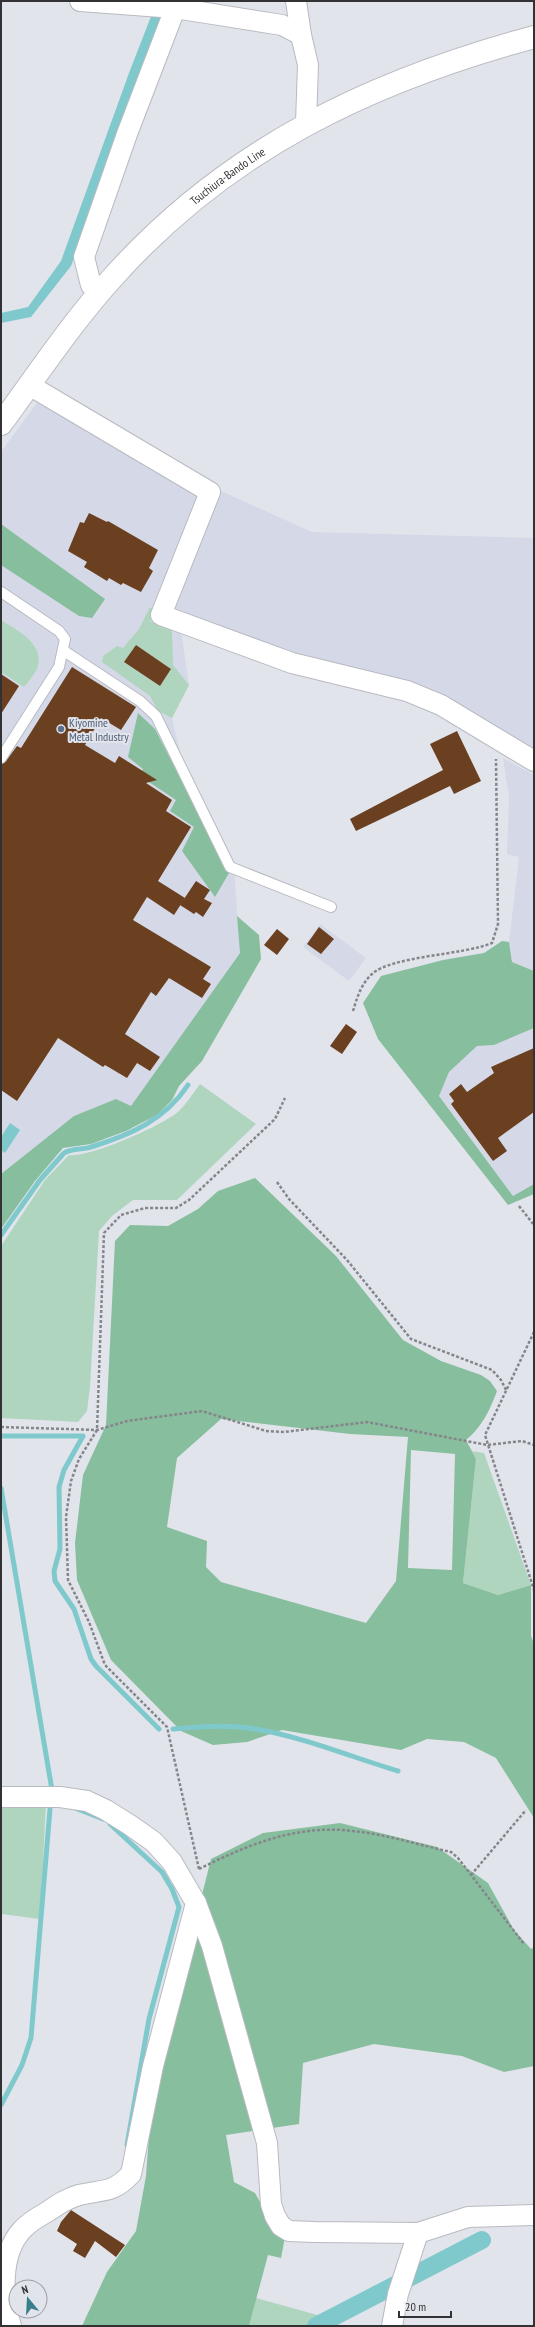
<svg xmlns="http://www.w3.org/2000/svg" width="535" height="2327" font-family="'PT Sans Narrow',sans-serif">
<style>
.built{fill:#d5d9e7}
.green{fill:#b0d5be;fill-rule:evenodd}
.forest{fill:#87be9d;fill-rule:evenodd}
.water{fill:#7fc9cc}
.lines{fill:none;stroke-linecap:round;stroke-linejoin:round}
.stream{stroke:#7fc9cc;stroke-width:5}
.canal{stroke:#7fc9cc;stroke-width:18}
.building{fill:#6a4021}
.lane-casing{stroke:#b8bac1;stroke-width:12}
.street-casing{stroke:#b8bac1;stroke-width:22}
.secondary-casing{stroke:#b8bac1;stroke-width:24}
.path{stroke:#85868c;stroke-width:2.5;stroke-dasharray:3 2;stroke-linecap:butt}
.lane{stroke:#fff;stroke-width:10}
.street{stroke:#fff;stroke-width:20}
.secondary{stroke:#fff;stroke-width:22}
.service-dot{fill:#5c6f8a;stroke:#e2e4ec;stroke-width:1.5}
.labels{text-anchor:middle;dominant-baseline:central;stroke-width:4;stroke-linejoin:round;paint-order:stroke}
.street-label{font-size:12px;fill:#323235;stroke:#e2e4ec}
.service-label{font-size:12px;fill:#4e5e75;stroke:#e2e4ec;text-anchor:start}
</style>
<rect width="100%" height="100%" fill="#e2e4ec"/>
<!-- built -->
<g class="built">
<polygon points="39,400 201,493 152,619 181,630 189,685 172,718 182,760 234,867 240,953 131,1107 74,1116 1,1174 1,452"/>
<polygon points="221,491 312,532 534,538 534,752 304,658 171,609"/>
<polygon points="503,758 534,775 534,971 512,962 509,942 519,857 507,854 509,797"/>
<polygon points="320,924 366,958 349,981 303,947"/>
<polygon points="534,1028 534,1184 513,1196 439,1096 449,1072 477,1046 494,1045"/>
</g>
<!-- green -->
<g class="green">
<path d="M150,607l5,5 -5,9 22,9 1,35 16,20 -17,33 -14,-7 -8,-15 -48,-34 1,-6 14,-10 6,2 16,-19zM136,645l35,24 -11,17 -35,-23z"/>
<path d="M1,620c17,11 45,24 36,49 -3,6 -9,13 -13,18l-23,-15z"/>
<path d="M200,1084l56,40 -79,76h-44l-21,16 -13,15 -9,156 -3,24 -9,11 -77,-4v-172l44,-66 24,-25c20,3 95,-30 110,-44 8,-8 14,-18 21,-27z"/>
<polygon points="472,1451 484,1453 531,1585 498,1595 463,1583 476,1459"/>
<polygon points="46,1804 40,1919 1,1914 1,1806"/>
<polygon points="256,2298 321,2316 305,2326 249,2326"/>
</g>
<!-- forest -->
<g class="forest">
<polygon points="1,524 105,599 92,618 79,616 1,565"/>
<polygon points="138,713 155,729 229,873 215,897 182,851 194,827 170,811 176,800 140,776 143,769 128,757"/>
<polygon points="237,916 259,935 261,959 202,1061 179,1086 172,1100 157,1115 126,1131 91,1144 63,1148 35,1181 1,1229 1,1174 74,1116 116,1099 131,1106 240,953"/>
<polygon points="502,941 509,942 512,962 534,971 534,1028 494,1045 477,1046 449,1072 439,1096 513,1196 534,1184 534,1194 508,1205 378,1039 363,1003 381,976 443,960 484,953"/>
<path d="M255,1178l81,78 67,84 38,21 40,14 9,6 7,10c-7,19 -15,36 -31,49l10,19 -13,124 35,12 33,-10v51l3,8v174l-38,-60 -32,-16 -37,-3 -26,11 -119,-20 -35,12 -34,3 -32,-14 -70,-71 -34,-80 -2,-37 8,-68 23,-50 9,-184 15,-16 38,1 30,-17 20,-18zM221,1419l129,15 58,3 -12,144 -30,42 -145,-41 -15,-15 1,-26 -40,-14 10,-69zM411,1450l44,4 -3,116 -44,-2z"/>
<polygon points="340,1823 437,1847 488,1883 514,1930 531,1949 534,1947 534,2066 504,2072 462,2056 374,2044 303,2063 299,2124 226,2135 234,2182 255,2193 272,2223 285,2237 281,2258 268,2255 249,2326 82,2326 107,2272 136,2231 146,2176 151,2109 162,2054 211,1859 263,1833"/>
</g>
<!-- water -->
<g class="water">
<polygon points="157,1 169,1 71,266 31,317 1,323 1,313 28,307 61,261 129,73"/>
<polygon points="10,1123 20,1130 5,1153 1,1150 1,1137"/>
</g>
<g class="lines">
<!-- stream -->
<g class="stream">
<path d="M1,1235l39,-55 24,-27c8,-5 18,-3 27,-6 39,-12 74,-27 97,-62"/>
<polyline points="1,1436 83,1436 64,1470 59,1487 60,1549 54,1571 55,1581 74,1609 91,1659 96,1666 159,1729"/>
<polyline points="1,1488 52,1790"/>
<path d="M173,1729c27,-2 55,-5 82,0 49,8 96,28 143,42"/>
<polyline points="75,1808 103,1819"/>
<polyline points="110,1824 162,1872 172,1889 179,1907 149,2019 127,2145"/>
<polyline points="1,2105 22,2065 31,2038 50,1809"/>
</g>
<!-- canal -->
<polyline class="canal" points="316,2326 482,2240"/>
</g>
<!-- building -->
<g class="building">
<polygon points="89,513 107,522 108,521 158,550 149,568 153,571 141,592 123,583 121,585 109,578 107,581 84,567 87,562 68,551 80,522 84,523"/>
<polygon points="136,645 171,669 160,686 124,662"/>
<polygon points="72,667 136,707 121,730 101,718 85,745 115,763 119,756 157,780 146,783 172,800 166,811 191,827 158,881 185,898 174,915 147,897 133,920 211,967 203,979 211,984 202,998 169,978 156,996 151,992 125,1034 160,1057 150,1071 137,1063 127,1078 105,1065 103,1067 58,1038 17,1101 1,1090 1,764 6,761 17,746 21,748"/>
<polygon points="1,674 19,686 1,714"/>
<polygon points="457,731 481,781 454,794 450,786 356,831 350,819 443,770 430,744"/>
<polygon points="196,881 210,890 204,899 212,903 203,917 196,912 194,914 180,905"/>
<polygon points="319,927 334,939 321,954 307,944"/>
<polygon points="277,929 289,939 277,955 264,945"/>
<polygon points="346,1024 357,1032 342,1054 330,1046"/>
<polygon points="534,1048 534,1112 498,1138 507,1151 493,1161 451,1104 454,1101 449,1094 461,1084 467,1092 494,1073 491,1067"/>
<polygon points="71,2210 125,2245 116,2257 95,2241 85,2258 73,2251 77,2244 57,2231 61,2222"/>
</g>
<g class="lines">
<!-- lane casing -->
<g class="lane-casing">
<g id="lane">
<polyline points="1,592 59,631 65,639 59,667 1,758"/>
<polyline points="64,651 140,701 156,716 230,867 331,907"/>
</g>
</g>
<!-- street casing -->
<g class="street-casing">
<g id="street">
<polyline points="80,1 175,8 282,25 301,35"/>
<polyline points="296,1 301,35 308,65 306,123"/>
<polyline points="100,293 91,285 84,257 127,134 178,1"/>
<polyline points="29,385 210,492 161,615 292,663 407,691 441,705 534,761"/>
<polyline points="1,1797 60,1797 87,1801 106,1810 130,1825 154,1842 172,1862 196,1903 212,1946 267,2143 271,2204 275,2216 281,2226 289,2231 314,2232 418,2233 468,2217 534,2215"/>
<path d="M11,2326c-9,-29 -11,-72 11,-96 7,-8 16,-13 25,-18 10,-7 20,-14 32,-17 25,-6 33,-1 52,-21l22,-108 43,-163"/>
<polyline points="392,2326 398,2294 418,2233"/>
</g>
</g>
<!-- secondary casing -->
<g class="secondary-casing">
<g id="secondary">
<path id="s1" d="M1,424c37,-50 71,-102 113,-148 115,-128 257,-195 420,-239"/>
</g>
</g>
<!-- path -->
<g class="path">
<path d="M353,1011c4,-13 8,-27 19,-37 19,-18 92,-19 120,-31l6,-19 -2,-165"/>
<polyline points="277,1182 289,1199 347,1260 411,1339 492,1370 501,1380 506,1390"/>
<polyline points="519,1206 534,1225"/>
<polyline points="534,1332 485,1435 534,1590"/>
<polyline points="1,1427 97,1430 127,1421 202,1411 266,1431 284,1432 367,1422 487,1445 522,1441 534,1445"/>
<polyline points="199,1869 167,1727 105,1665 89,1622 68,1580 66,1517 71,1481 79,1459 97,1430 104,1233 121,1215 145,1208 176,1208 189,1200 275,1119 285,1098"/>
<path d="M199,1869c48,-24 98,-45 154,-38 32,3 66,14 98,21l7,6 66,86"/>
<polyline points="471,1875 526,1810"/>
</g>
<!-- lane -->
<use href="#lane" class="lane"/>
<!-- street -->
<use href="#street" class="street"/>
<!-- secondary -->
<use href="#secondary" class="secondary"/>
</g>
<!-- markers -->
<circle class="service-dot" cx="61" cy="729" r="4"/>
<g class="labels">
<!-- street labels -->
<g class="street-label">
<text stroke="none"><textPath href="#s1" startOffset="338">Tsuchiura-Bando Line</textPath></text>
</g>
<!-- service labels -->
<g class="service-label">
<text x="69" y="722">Kiyomine<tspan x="69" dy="14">Metal Industry</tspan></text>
</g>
</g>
<!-- border -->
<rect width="535" height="2327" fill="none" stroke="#323235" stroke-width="4"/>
<!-- north arrow -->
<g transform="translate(28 2299) rotate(342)"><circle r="19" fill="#e2e4ec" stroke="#9c9da3"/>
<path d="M0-3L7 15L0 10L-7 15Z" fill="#397e8b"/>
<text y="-6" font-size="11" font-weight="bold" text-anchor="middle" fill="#323235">N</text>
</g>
<!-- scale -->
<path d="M399 2311v6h52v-6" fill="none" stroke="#323235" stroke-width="2"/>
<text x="405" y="2311" font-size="12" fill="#323235" stroke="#e2e4ec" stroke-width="3" paint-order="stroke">20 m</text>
</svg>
